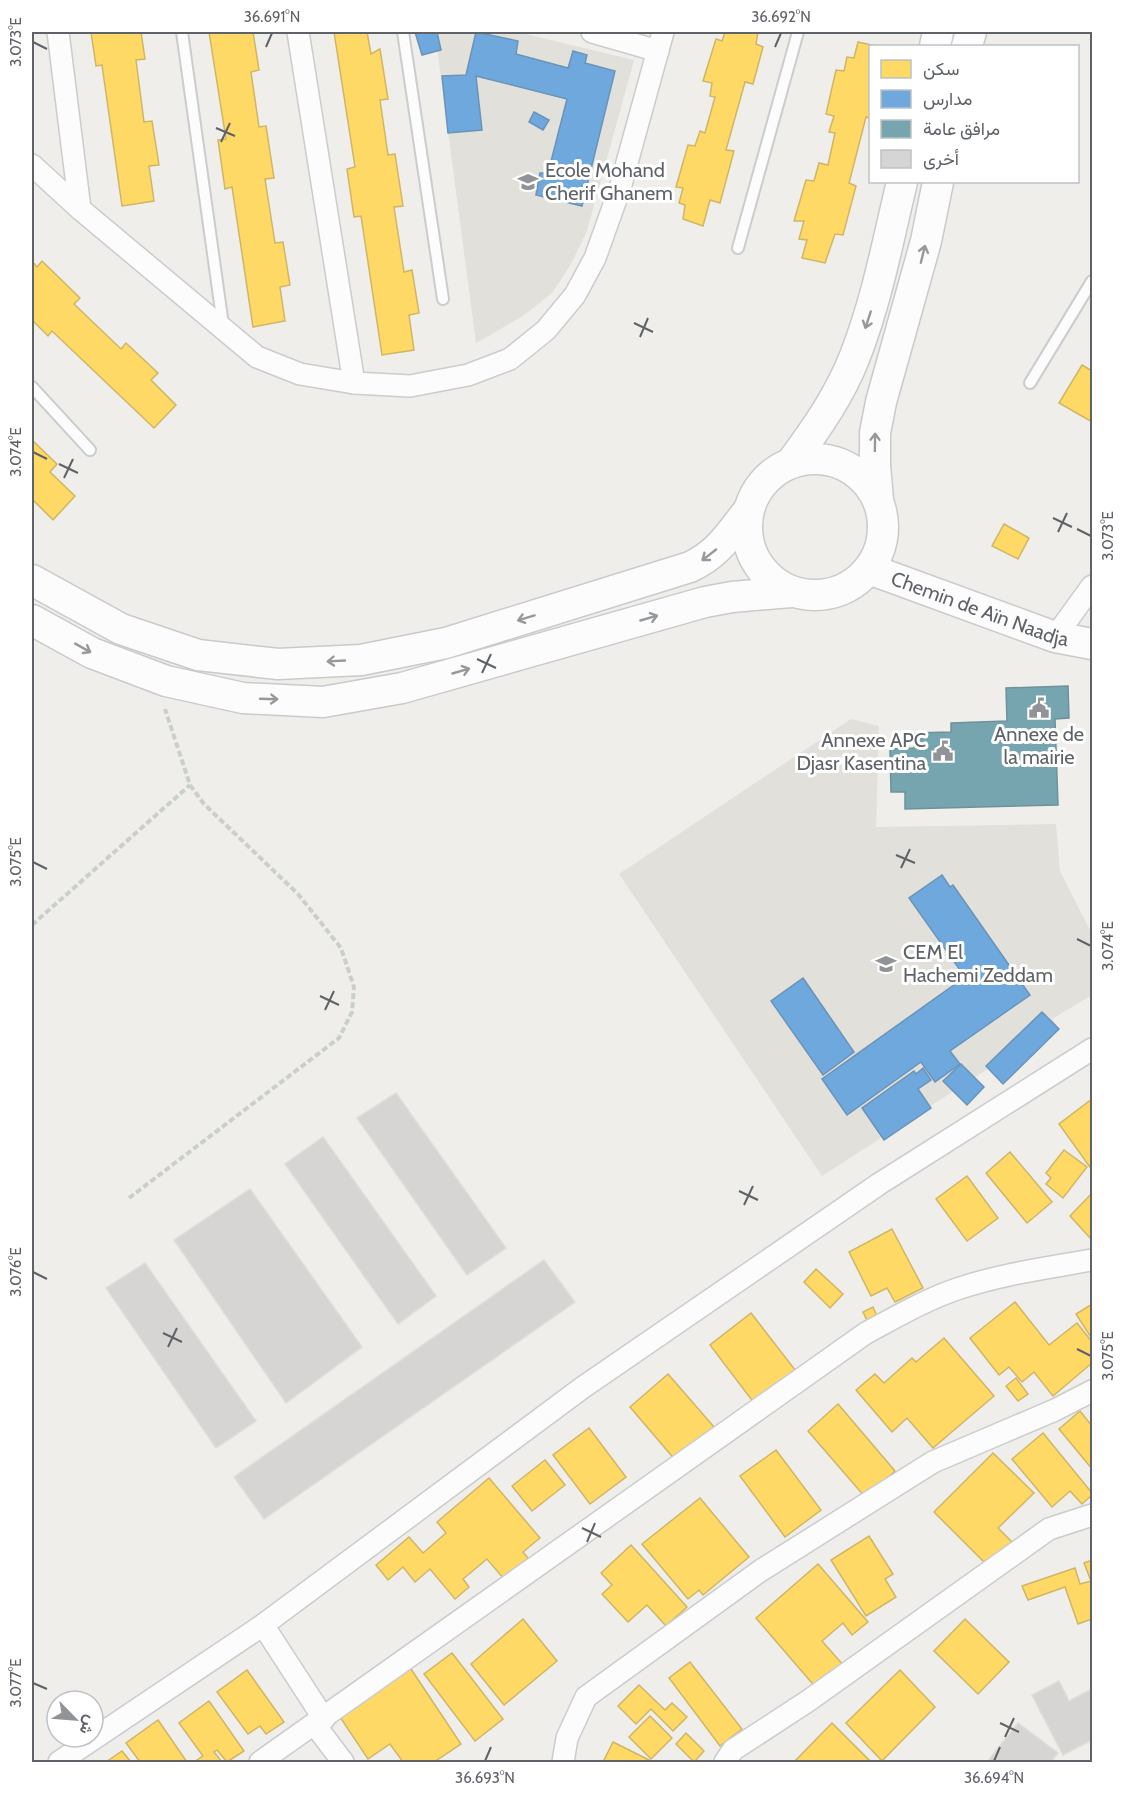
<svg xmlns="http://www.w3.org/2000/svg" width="1124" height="1794" font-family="Cabin,Vazirmatn,sans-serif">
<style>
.education{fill:#e2e0da}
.homes{fill:#ffd966;stroke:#cfb667;stroke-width:1.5}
.schools{fill:#6fa8dc;stroke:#6a93b9;stroke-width:1.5}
.public{fill:#76a5af;stroke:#6f919a;stroke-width:1.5}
.building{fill:#d6d5d3;stroke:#deddd9;stroke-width:1.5}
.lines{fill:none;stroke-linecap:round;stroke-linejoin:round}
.service-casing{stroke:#cbcccc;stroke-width:14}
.minor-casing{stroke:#cbcccc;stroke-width:24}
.secondary-casing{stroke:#cacacb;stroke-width:33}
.path{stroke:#cacfcc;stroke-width:4;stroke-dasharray:6 3;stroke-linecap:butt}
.service{stroke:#fdfcfc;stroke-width:10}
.minor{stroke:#fdfcfc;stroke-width:21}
.secondary{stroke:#fdfcfc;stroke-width:30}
.oneway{stroke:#96999c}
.ticks{fill:none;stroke:#5f6368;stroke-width:2}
.labels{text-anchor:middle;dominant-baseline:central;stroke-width:6;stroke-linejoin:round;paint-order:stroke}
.poi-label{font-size:20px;fill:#5f6368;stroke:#fff;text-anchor:start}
.street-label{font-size:20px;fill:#5f6368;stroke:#fff}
.neatline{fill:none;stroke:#5f6368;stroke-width:2}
.ticks-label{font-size:15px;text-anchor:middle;fill:#5f6368}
</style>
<rect width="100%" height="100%" fill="#efeeea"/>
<!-- education -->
<g class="education">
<polygon points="435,32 517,32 634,60 587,231 571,264 553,292 523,316 476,343"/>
<polygon points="851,719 879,726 876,827 1056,824 1060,871 1092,934 1092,995 1052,1019 1056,1025 822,1176 619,874"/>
</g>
<!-- homes -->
<g class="homes">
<polygon points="91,32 141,32 145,59 136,60 144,122 152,121 159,165 149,166 154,201 122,206 102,65 96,66"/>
<polygon points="209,32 253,32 259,70 251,72 259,127 266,126 274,178 265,179 275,243 283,242 290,285 280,287 285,321 253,327 232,187 225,189 218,140 226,139"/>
<polygon points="334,32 367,32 371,54 380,49 388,99 380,100 388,155 395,154 403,206 394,207 404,272 412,270 419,313 409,315 414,350 382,355 361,216 354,217 347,169 355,167"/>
<polygon points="725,32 758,32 756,44 763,47 753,84 745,82 726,150 734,151 720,203 710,200 703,226 683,219 685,205 679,203 683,188 676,187 688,145 695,146 700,131 705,133 715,97 710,96 712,83 703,81 716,39 722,41"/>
<polygon points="858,42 876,46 870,46 870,118 866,117 849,183 856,186 843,235 835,234 825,263 802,258 807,240 799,239 804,221 794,221 806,180 814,181 819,163 828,165 835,133 829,132 834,116 826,114 836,70 844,71 847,57 854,58"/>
<polygon points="32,261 37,267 42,261 80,298 74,304 121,349 126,343 158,373 151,380 176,405 154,428 52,331 48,336 32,320"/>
<polygon points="1082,365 1092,371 1092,422 1059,403"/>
<polygon points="32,440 57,464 50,472 75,496 53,520 32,499"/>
<polygon points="1004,524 1029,538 1018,559 992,546"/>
<polygon points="1092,1099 1092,1170 1059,1124"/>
<polygon points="1064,1150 1087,1167 1063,1198 1046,1184 1051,1178 1046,1173"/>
<polygon points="1010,1152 1052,1202 1027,1223 986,1173"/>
<polygon points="967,1176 998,1218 967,1241 936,1199"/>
<polygon points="1092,1193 1092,1240 1070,1216"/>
<polygon points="892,1229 923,1288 895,1302 887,1288 871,1296 849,1252"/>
<polygon points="816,1269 843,1294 830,1308 804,1282"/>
<polygon points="1015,1302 1049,1345 1077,1323 1092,1342 1092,1363 1053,1396 1034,1372 1022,1382 1009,1367 999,1375 970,1338"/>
<polygon points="1092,1304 1092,1339 1076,1314"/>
<polygon points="873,1307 882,1327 872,1331 863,1312"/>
<polygon points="751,1313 796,1371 754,1403 710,1345"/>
<polygon points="944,1338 994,1396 933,1448 907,1418 892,1432 856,1390 875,1374 884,1383 912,1358 916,1362"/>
<polygon points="668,1374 714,1427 676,1461 630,1407"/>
<polygon points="1016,1378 1028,1394 1018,1401 1006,1386"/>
<polygon points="838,1404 895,1471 865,1497 808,1431"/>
<polygon points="1080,1411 1092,1426 1092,1469 1059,1429"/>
<polygon points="589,1428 626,1477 590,1504 553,1455"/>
<polygon points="1043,1433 1092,1493 1092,1495 1082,1504 1070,1491 1052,1507 1012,1459"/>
<polygon points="776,1450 821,1510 785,1537 740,1476"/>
<polygon points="993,1453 1034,1493 998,1528 1012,1542 988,1566 934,1512"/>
<polygon points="545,1460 565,1485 532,1511 512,1486"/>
<polygon points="489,1478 540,1538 523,1552 528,1558 504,1579 487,1559 463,1579 469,1587 455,1599 430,1569 415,1582 403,1567 388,1580 376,1565 409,1537 423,1553 446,1533 437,1522"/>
<polygon points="700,1498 749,1557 703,1595 699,1590 688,1599 642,1544"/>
<polygon points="869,1536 893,1574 885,1579 896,1597 866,1616 831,1560"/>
<polygon points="631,1545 687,1607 666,1626 647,1605 628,1622 602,1594 612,1585 601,1573"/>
<polygon points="1092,1560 1092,1619 1078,1624 1065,1587 1028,1600 1022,1586 1075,1568 1080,1584 1091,1581 1084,1563"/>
<polygon points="818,1564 868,1622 852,1635 843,1623 822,1641 844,1666 817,1689 756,1618"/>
<polygon points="523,1619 557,1661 504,1705 471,1664"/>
<polygon points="965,1619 1009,1662 978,1694 934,1651"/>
<polygon points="452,1653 503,1719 475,1741 424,1674"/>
<polygon points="690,1662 742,1729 720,1746 669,1678"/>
<polygon points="411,1669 461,1744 434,1762 403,1762 390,1744 368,1759 340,1717"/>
<polygon points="247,1670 284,1722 266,1734 260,1726 248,1734 217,1692"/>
<polygon points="900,1670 935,1707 882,1761 846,1723"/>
<polygon points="639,1685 665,1710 672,1703 687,1717 673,1731 651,1709 636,1724 618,1706"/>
<polygon points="209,1701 244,1751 227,1762 217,1750 214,1752 222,1762 198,1762 197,1760 203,1756 179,1723"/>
<polygon points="650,1716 672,1738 651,1759 629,1737"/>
<polygon points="158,1720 187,1762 140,1762 126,1743"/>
<polygon points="832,1723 869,1760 866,1762 794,1762"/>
<polygon points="686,1733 704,1751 694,1762 676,1744"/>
<polygon points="613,1742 653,1762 603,1762"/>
<polygon points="122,1751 131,1762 106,1762"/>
</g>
<!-- schools -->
<g class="schools">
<polygon points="415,32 437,32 441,50 422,55"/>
<polygon points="476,32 518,41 516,54 568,68 573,51 587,55 585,63 615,71 582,206 536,195 540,173 548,173 567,99 476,76 482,130 448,133 442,76 466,75"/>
<polygon points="534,112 549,120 543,130 529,122"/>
<polygon points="942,875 950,887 953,885 1030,995 950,1051 960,1064 935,1082 921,1062 847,1115 822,1079 965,977 909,898"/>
<polygon points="803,978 854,1052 823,1075 771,1001"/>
<polygon points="1042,1012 1059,1029 1003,1084 986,1066"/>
<polygon points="961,1064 984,1087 967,1105 943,1081"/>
<polygon points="923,1068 931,1080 918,1089 931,1108 884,1140 862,1108 914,1071 916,1074"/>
</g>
<!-- public -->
<polygon class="public" points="1068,686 1069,718 1055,719 1058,805 905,809 905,792 891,792 890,749 914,748 913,733 951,732 951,723 1007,721 1006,688"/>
<!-- building -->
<g class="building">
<polygon points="396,1093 506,1248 467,1275 357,1118"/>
<polygon points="323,1137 436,1296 398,1324 285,1164"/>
<polygon points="250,1189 362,1347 286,1403 174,1240"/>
<polygon points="544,1260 575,1302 264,1519 234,1477"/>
<polygon points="145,1263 256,1421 216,1448 106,1288"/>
<polygon points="1059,1681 1069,1701 1092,1689 1092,1740 1063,1755 1032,1695"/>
<polygon points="1018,1723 1058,1753 1051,1762 987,1762"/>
</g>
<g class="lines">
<!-- service casing -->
<g class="service-casing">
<g id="service">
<polyline points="182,32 223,325"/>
<polyline points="403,32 443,299"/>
<polyline points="738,248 798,32"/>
<polyline points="1030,383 1092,281"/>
<polyline points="32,387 90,450"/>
</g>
</g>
<!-- minor casing -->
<g class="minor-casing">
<g id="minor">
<polyline points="58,32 80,209"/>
<polyline points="298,32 354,383"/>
<polyline points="592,32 658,51"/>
<polyline points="32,165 80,209 257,357 300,374 354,383 410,386 468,375 510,359 546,330 575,295 595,258 620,188 663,32"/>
<polyline points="1055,637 1092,586"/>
<polyline points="263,1625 324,1719"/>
<polyline points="315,1725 343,1762"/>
<polyline points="59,1762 263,1625 582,1388 879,1184 1092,1049"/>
<path d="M260,1762l606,-429c30,-16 59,-33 91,-44 44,-15 90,-21 135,-29"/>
<polyline points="563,1762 567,1738 586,1697 760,1571 933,1462 1055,1410 1092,1391"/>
<polyline points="725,1762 733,1750 808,1701 1049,1529 1092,1515"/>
</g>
</g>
<!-- secondary casing -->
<g class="secondary-casing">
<g id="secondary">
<polyline points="935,46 938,32"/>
<polyline points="967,46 971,32"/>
<circle cx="815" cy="527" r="68"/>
<path d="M791,463c25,-34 49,-68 64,-107 22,-56 33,-116 47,-174"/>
<polyline points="878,500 875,465 875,433 881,402 926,241 938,182"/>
<path id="s1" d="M869,569l186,68 37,7"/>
<path d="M32,580l89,49 77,26 80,9 83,-4 85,-17 244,-76c28,-13 39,-32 58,-56"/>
<polyline points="32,620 92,653 166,681 243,698 323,702 402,688 705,602 732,597 791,592"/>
</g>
</g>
<!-- path -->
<g class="path">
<polyline points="32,925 190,785"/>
<polyline points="129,1198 339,1038 352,1012 354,987 341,948 298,894 204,804 190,785 165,709"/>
</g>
<!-- service -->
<use href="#service" class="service"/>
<!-- minor -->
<use href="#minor" class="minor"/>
<!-- secondary -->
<use href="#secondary" class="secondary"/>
</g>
<!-- one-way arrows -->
<defs><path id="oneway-shaft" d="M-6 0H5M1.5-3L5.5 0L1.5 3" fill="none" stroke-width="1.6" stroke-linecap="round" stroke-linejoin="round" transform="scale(1.5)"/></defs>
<g class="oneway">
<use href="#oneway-shaft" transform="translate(923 254) rotate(-76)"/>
<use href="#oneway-shaft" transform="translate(868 320) rotate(108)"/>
<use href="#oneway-shaft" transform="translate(875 442) rotate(-89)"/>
<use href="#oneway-shaft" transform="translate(709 555) rotate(142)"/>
<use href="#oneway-shaft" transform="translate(526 618) rotate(163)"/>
<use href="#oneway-shaft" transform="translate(649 618) rotate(-16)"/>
<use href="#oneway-shaft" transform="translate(83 648) rotate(29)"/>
<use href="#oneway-shaft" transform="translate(336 661) rotate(177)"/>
<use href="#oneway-shaft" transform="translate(461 671) rotate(-16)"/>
<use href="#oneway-shaft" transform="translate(269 699) rotate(2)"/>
</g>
<!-- ticks -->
<path class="ticks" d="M33,42l14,7M266,47l6,-14M775,47l6,-14M216,128l19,8M221,142l9,-19M634,323l19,9M640,337l8,-19M33,452l14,7M59,464l19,9M64,478l9,-19M1053,518l19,9M1077,529l14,7M1058,532l9,-19M477,659l19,9M482,673l9,-19M896,855l19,8M33,862l14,7M901,868l9,-19M1077,939l14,7M320,996l19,9M325,1010l9,-19M739,1191l19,9M744,1205l9,-19M33,1272l14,7M163,1333l19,9M168,1347l9,-19M1077,1349l14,7M582,1528l19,9M587,1542l8,-19M33,1683l14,6M1000,1723l19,9M1005,1737l9,-19M485,1761l6,-14M994,1761l6,-14"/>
<!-- icons -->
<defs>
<g id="school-bare" transform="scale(1.62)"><path d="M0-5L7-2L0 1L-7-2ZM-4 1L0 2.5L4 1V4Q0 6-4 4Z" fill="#919496" stroke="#fff" stroke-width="2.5" paint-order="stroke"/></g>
<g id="civic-bare" transform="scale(1.62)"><path d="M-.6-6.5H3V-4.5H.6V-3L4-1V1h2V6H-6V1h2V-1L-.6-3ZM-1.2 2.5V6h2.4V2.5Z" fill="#919496" stroke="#fff" stroke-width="2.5" paint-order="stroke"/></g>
</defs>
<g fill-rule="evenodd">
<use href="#school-bare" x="528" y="182"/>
<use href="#civic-bare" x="1039" y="708"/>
<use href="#civic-bare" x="943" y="751"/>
<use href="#school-bare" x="886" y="964"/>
</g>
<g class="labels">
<!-- poi labels -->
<g class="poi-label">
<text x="545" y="170">Ecole Mohand<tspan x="545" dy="23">Cherif Ghanem</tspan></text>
<text x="1039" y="734" text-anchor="middle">Annexe de<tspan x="1039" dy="23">la mairie</tspan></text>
<text x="926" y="740" text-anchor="end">Annexe APC<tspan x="926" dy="23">Djasr Kasentina</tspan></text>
<text x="903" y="952">CEM El<tspan x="903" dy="23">Hachemi Zeddam</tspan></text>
</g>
<!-- street labels -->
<g class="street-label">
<text stroke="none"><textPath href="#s1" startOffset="118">Chemin de Aïn Naadja</textPath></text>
</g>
</g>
<!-- border -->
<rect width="1124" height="1794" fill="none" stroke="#ffffff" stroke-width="66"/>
<!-- legend -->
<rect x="869" y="45" width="210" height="138" fill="#ffffff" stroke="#bfc1c3" stroke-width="1.5"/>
<rect x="881" y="60" width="30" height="18" fill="#ffd966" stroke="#bfc1c3" stroke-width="1.5"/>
<text x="923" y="75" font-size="18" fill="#5f6368">سكن</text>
<rect x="881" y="90" width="30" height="18" fill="#6fa8dc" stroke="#bfc1c3" stroke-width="1.5"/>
<text x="923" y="105" font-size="18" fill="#5f6368">مدارس</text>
<rect x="881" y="120" width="30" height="18" fill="#76a5af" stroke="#bfc1c3" stroke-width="1.5"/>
<text x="923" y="135" font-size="18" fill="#5f6368">مرافق عامة</text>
<rect x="881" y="150" width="30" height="18" fill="#d6d5d3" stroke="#bfc1c3" stroke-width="1.5"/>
<text x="923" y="165" font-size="18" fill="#5f6368">أخرى</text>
<!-- north arrow -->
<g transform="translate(75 1719) rotate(115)"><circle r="28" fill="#ffffff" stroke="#bfc1c3" stroke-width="1.5"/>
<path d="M0-4.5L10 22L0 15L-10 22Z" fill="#919496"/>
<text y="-9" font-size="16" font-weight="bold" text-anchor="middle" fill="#5f6368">ش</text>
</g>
<rect x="33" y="33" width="1058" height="1728" class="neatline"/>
<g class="ticks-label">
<text x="272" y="22">36.691°N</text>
<text x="781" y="22">36.692°N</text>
<text transform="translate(16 42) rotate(-90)" y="5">3.073°E</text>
<text transform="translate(16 452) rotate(-90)" y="5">3.074°E</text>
<text transform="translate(1108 536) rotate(-90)" y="5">3.073°E</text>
<text transform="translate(16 862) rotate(-90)" y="5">3.075°E</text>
<text transform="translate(1108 946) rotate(-90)" y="5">3.074°E</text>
<text transform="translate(16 1272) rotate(-90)" y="5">3.076°E</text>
<text transform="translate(1108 1356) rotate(-90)" y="5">3.075°E</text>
<text transform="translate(16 1683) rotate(-90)" y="5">3.077°E</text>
<text x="485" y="1783">36.693°N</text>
<text x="994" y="1783">36.694°N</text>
</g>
</svg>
